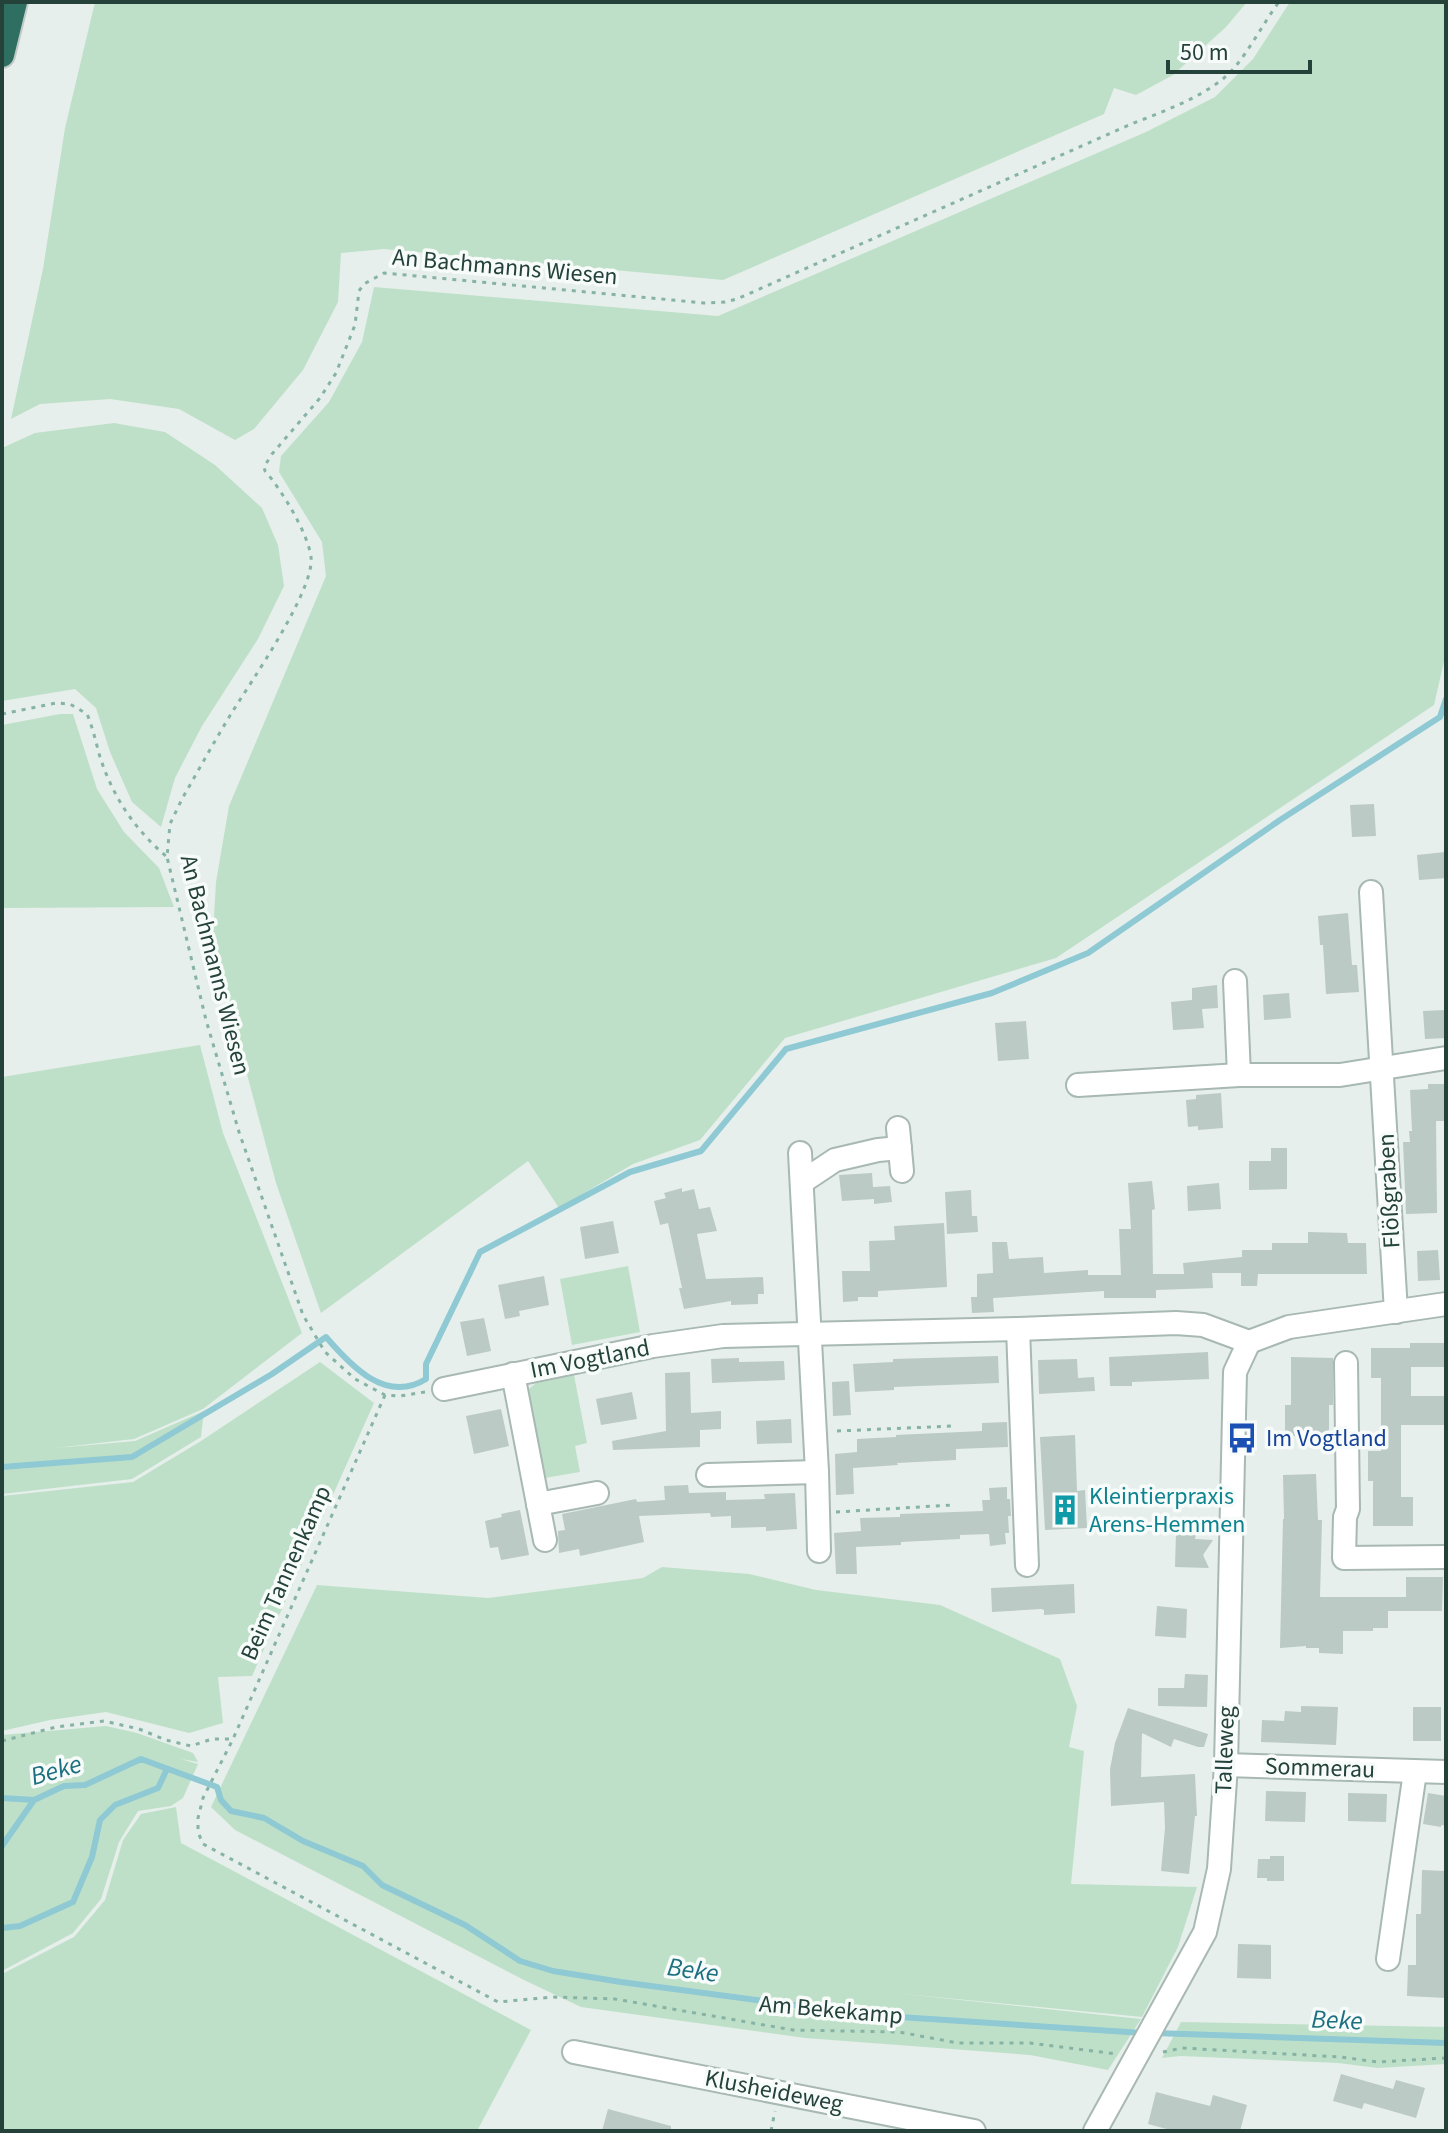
<svg xmlns="http://www.w3.org/2000/svg" width="1448" height="2133" font-family="'Source Sans 3',sans-serif">
<style>
.green{fill:#bfe0c8}
.lines{fill:none;stroke-linecap:round;stroke-linejoin:round}
.stream{stroke:#8ec9d4;stroke-width:6}
.building{fill:#bbcac4}
.minor-casing{stroke:#a8b8b2;stroke-width:26}
.highway-casing{stroke:#c2cac8;stroke-width:28}
.path{stroke:#86b3a5;stroke-width:3;stroke-dasharray:4 6;stroke-linecap:butt}
.minor{stroke:#fff;stroke-width:22}
.highway{stroke:#2f6f62;stroke-width:24}
.labels{text-anchor:middle;dominant-baseline:central;stroke-width:7;stroke-linejoin:round;paint-order:stroke}
.street-label{font-size:24px;fill:#24423a;stroke:#f7fbf9}
.transit-label{font-size:24px;fill:#164399;stroke:#f7fbf9;text-anchor:start}
.culture-label{font-size:24px;fill:#0d838f;stroke:#f7fbf9;text-anchor:start}
.water-label{font-size:26px;font-style:italic;fill:#1c6f80;stroke:#f7fbf9}
</style>
<rect width="100%" height="100%" fill="#e6efeb"/>
<!-- green -->
<g class="green">
<polygon points="95,2 1247,2 1226,27 1173,75 1136,95 1114,88 1104,114 723,280 384,249 341,253 338,302 303,370 254,429 235,440 179,409 110,399 40,404 11,419 43,269 65,128"/>
<polygon points="1290,2 1446,2 1446,653 1434,705 1056,958 785,1038 700,1140 633,1164 559,1208 528,1161 321,1313 276,1183 244,1063 213,934 216,882 229,806 326,576 322,542 279,472 281,456 329,402 362,342 374,287 718,316 1146,132 1215,97 1253,59"/>
<polygon points="114,423 165,432 215,465 262,508 278,545 284,586 258,639 202,726 175,778 161,827 132,802 110,752 96,708 75,689 2,701 2,448 35,433"/>
<polygon points="60,714 73,714 97,789 124,832 159,868 174,907 2,908 2,725"/>
<polygon points="200,1045 223,1133 302,1333 203,1409 134,1439 55,1448 135,1441 204,1411 201,1437 132,1479 2,1494 2,1077"/>
<polygon points="628,1266 640,1332 572,1345 560,1279"/>
<polygon points="320,1362 374,1403 252,1676 218,1677 223,1723 189,1733 106,1712 50,1720 2,1731 2,1496 133,1482 201,1441"/>
<polygon points="574,1375 587,1443 575,1446 580,1472 539,1479 523,1394 536,1383"/>
<polygon points="662,1567 749,1574 816,1590 940,1605 1060,1659 1077,1706 1069,1747 1084,1751 1071,1884 1197,1887 1178,1947 1142,2017 894,1993 1141,2019 1108,2070 1030,2055 805,2038 581,2007 524,1980 235,1830 211,1807 317,1585 488,1598 643,1578"/>
<polygon points="106,1726 137,1733 193,1753 198,1762 181,1759 198,1764 183,1798 171,1806 138,1811 119,1842 101,1899 73,1933 2,1971 2,1735"/>
<polygon points="176,1807 181,1843 531,2030 477,2131 2,2131 2,1974 74,1937 105,1900 123,1840 141,1814"/>
<polygon points="1181,2022 1446,2027 1446,2064 1378,2068 1338,2063 1181,2056 1162,2058"/>
</g>
<g class="lines">
<!-- stream -->
<g class="stream">
<path d="M2,1467l130,-10 140,-83 54,-37c25,29 60,67 100,42v-15l54,-112 150,-80 71,-21 85,-102 206,-56 96,-40 192,-133 160,-103 6,-18"/>
<polyline points="2,1798 34,1800 64,1786 85,1785 141,1759 217,1787 221,1800 231,1811 264,1818 303,1841 363,1866 382,1885 465,1925 520,1961 553,1971 621,1982 869,2015 1143,2033"/>
<polyline points="2,1846 34,1800"/>
<polyline points="2,1928 20,1926 73,1902 92,1857 100,1820 115,1805 158,1788 167,1769"/>
<polyline points="1154,2033 1446,2043"/>
</g>
</g>
<!-- building -->
<g class="building">
<polygon points="1374,804 1376,836 1352,837 1350,805"/>
<polygon points="1445,852 1446,878 1419,880 1417,855"/>
<polygon points="1348,913 1352,965 1357,965 1359,992 1326,994 1323,945 1320,945 1318,916"/>
<polygon points="1217,985 1218,1008 1202,1009 1204,1028 1173,1030 1171,1002 1192,1000 1192,988"/>
<polygon points="1289,993 1291,1018 1264,1020 1263,995"/>
<polygon points="1446,1010 1446,1038 1425,1039 1423,1011"/>
<polygon points="1026,1021 1029,1059 998,1061 995,1023"/>
<polygon points="1428,1084 1446,1084 1446,1121 1436,1121 1437,1213 1406,1214 1403,1142 1410,1142 1409,1131 1412,1131 1410,1090 1428,1089"/>
<polygon points="1221,1093 1223,1128 1198,1130 1198,1126 1188,1127 1186,1100 1196,1099 1196,1095"/>
<polygon points="1271,1148 1287,1148 1287,1189 1249,1190 1249,1161 1271,1161"/>
<polygon points="872,1173 873,1187 890,1186 892,1202 874,1204 874,1199 842,1201 839,1175"/>
<polygon points="1152,1181 1155,1209 1152,1210 1153,1274 1184,1274 1183,1263 1242,1257 1242,1250 1272,1250 1272,1243 1308,1243 1308,1232 1347,1233 1348,1243 1366,1243 1367,1274 1258,1274 1257,1286 1241,1286 1241,1273 1212,1273 1213,1288 1156,1290 1156,1298 1104,1298 1104,1291 993,1298 994,1312 972,1313 971,1297 977,1297 977,1274 993,1273 992,1242 1007,1242 1009,1259 1043,1257 1044,1273 1088,1270 1088,1275 1121,1275 1119,1229 1131,1229 1128,1183"/>
<polygon points="1219,1183 1221,1209 1188,1211 1187,1186"/>
<polygon points="682,1188 682,1192 694,1189 699,1209 710,1207 717,1231 697,1234 706,1279 763,1277 764,1294 758,1294 758,1304 731,1305 731,1301 684,1309 679,1288 682,1288 668,1223 660,1225 654,1201 666,1198 664,1193"/>
<polygon points="971,1190 972,1216 977,1216 978,1232 947,1234 945,1192"/>
<polygon points="613,1221 619,1253 585,1259 580,1227"/>
<polygon points="944,1223 947,1287 878,1291 878,1297 858,1297 858,1301 843,1302 842,1271 870,1271 869,1241 895,1240 894,1226"/>
<polygon points="1438,1250 1440,1280 1418,1281 1417,1251"/>
<polygon points="544,1276 549,1305 519,1311 520,1316 505,1319 498,1285"/>
<polygon points="484,1318 491,1351 467,1356 460,1322"/>
<polygon points="1410,1343 1444,1343 1444,1367 1411,1367 1411,1396 1445,1396 1445,1425 1401,1425 1401,1497 1413,1497 1413,1526 1373,1526 1373,1481 1368,1481 1368,1451 1381,1451 1381,1378 1371,1378 1371,1348 1410,1348"/>
<polygon points="1208,1352 1209,1379 1132,1382 1132,1386 1110,1386 1109,1357"/>
<polygon points="998,1356 999,1383 894,1387 894,1390 855,1392 853,1364 893,1362 893,1359"/>
<polygon points="1291,1357 1333,1358 1333,1405 1329,1405 1329,1437 1285,1436 1285,1405 1291,1405"/>
<polygon points="739,1358 739,1362 784,1361 785,1380 712,1383 711,1359"/>
<polygon points="1077,1359 1078,1378 1094,1377 1095,1391 1039,1394 1038,1360"/>
<polygon points="690,1372 691,1413 721,1411 721,1429 700,1430 700,1447 613,1450 612,1441 666,1431 665,1373"/>
<polygon points="849,1381 851,1415 833,1416 832,1382"/>
<polygon points="632,1392 637,1419 601,1425 596,1399"/>
<polygon points="501,1409 509,1446 474,1454 466,1416"/>
<polygon points="791,1419 792,1443 757,1444 756,1421"/>
<polygon points="1007,1422 1008,1447 956,1449 956,1460 897,1463 898,1465 853,1468 854,1494 836,1495 835,1454 857,1452 857,1439 896,1437 896,1435 982,1431 982,1423"/>
<polygon points="1075,1435 1077,1491 1085,1490 1087,1528 1045,1530 1040,1437"/>
<polygon points="1316,1474 1318,1520 1322,1520 1320,1597 1406,1597 1406,1577 1443,1577 1442,1611 1388,1611 1388,1628 1373,1628 1373,1631 1343,1631 1343,1654 1319,1653 1319,1648 1306,1648 1306,1646 1280,1648 1283,1519 1284,1519 1283,1475"/>
<polygon points="688,1485 689,1493 726,1492 726,1500 765,1499 764,1494 795,1493 797,1529 766,1531 766,1527 731,1528 731,1516 711,1517 710,1513 639,1516 644,1542 580,1556 579,1549 559,1553 558,1531 565,1530 562,1514 636,1499 637,1502 665,1500 664,1486"/>
<polygon points="1007,1487 1007,1499 1010,1499 1011,1516 1008,1516 1009,1533 1005,1533 1006,1544 990,1546 989,1534 960,1535 960,1539 901,1542 901,1545 856,1547 857,1574 836,1574 834,1533 861,1531 860,1518 900,1517 900,1514 983,1511 982,1500 990,1500 989,1488"/>
<polygon points="520,1510 529,1555 501,1560 498,1547 490,1548 485,1521 502,1517 501,1514"/>
<polygon points="1176,1532 1196,1533 1195,1539 1213,1540 1203,1555 1209,1568 1175,1567"/>
<polygon points="1074,1584 1075,1613 1044,1615 1044,1610 1041,1609 992,1612 991,1588"/>
<polygon points="1157,1606 1187,1609 1186,1638 1155,1636"/>
<polygon points="1185,1674 1208,1675 1207,1707 1158,1706 1158,1688 1184,1688"/>
<polygon points="1301,1706 1338,1707 1336,1745 1261,1742 1262,1720 1284,1721 1285,1711 1301,1712"/>
<rect x="1413" y="1707" width="28" height="34"/>
<polygon points="1128,1708 1208,1734 1204,1747 1198,1747 1174,1739 1171,1747 1142,1733 1141,1777 1195,1774 1197,1816 1195,1816 1189,1874 1161,1871 1165,1828 1164,1802 1111,1806 1110,1769 1115,1743"/>
<polygon points="1266,1791 1306,1792 1305,1822 1265,1821"/>
<polygon points="1348,1793 1387,1794 1386,1822 1348,1821"/>
<polygon points="1428,1793 1446,1796 1446,1826 1441,1825 1441,1827 1423,1824"/>
<polygon points="1270,1856 1284,1856 1284,1881 1267,1881 1267,1878 1257,1878 1258,1859 1270,1859"/>
<polygon points="1422,1870 1446,1871 1446,1998 1407,1996 1408,1965 1416,1965 1416,1914 1421,1914"/>
<polygon points="1238,1944 1271,1945 1271,1979 1237,1978"/>
<polygon points="1341,2074 1393,2089 1396,2080 1425,2088 1416,2118 1364,2103 1362,2109 1333,2101"/>
<polygon points="1156,2092 1210,2106 1213,2095 1247,2105 1240,2131 1174,2131 1148,2124"/>
<polygon points="608,2109 671,2126 671,2131 602,2131"/>
</g>
<g class="lines">
<!-- minor casing -->
<g class="minor-casing">
<g id="minor">
<polyline points="1371,892 1396,1312"/>
<polyline points="1235,981 1239,1075"/>
<polyline points="1078,1085 1239,1075 1340,1075 1446,1058"/>
<polyline points="898,1128 902,1171"/>
<polyline points="800,1153 817,1472 819,1551"/>
<polyline points="802,1182 835,1160 878,1150 900,1148"/>
<polyline points="1018,1329 1027,1565"/>
<polyline points="1346,1363 1348,1509 1345,1517 1344,1558 1446,1557"/>
<polyline points="513,1374 545,1540"/>
<polyline points="444,1389 653,1346 723,1336 1018,1329 1176,1323 1203,1325 1249,1342 1289,1327 1446,1304"/>
<polyline points="708,1475 817,1472"/>
<polyline points="538,1504 597,1493"/>
<polyline points="1226,1765 1446,1772"/>
<polyline points="1388,1959 1415,1772"/>
<polyline points="574,2052 974,2131"/>
<polyline points="1095,2131 1205,1932 1219,1869 1226,1765 1235,1372 1249,1342"/>
</g>
</g>
<!-- highway casing -->
<g class="highway-casing">
<polyline id="highway" points="2,55 15,2"/>
</g>
<!-- path -->
<g class="path">
<path d="M2,714l54,-11 14,1 17,10c6,14 9,29 13,43 13,40 35,73 67,100"/>
<path d="M425,1392l-25,4 -15,-1 -30,-16 -30,-27 -22,-37 -64,-183 -33,-112 -39,-163 3,-33 12,-25c16,-28 32,-57 49,-85 19,-31 84,-124 80,-157 -3,-24 -30,-68 -46,-86l-1,-4 8,-13 48,-56 16,-25 19,-48 4,-34 5,-7 20,-11 320,30 21,-1 12,-3 392,-174c32,-13 68,-25 95,-47 19,-15 39,-55 55,-76"/>
<polyline points="385,1395 233,1739 203,1798 198,1818 198,1832 203,1844 498,2002 553,1997 615,1999 793,2030 899,2032 958,2043 1030,2043 1116,2054"/>
<polyline points="837,1431 953,1426"/>
<polyline points="836,1512 952,1505"/>
<polyline points="2,1741 56,1727 104,1721 139,1729 166,1740 191,1746 212,1739 233,1739"/>
<polyline points="1163,2052 1182,2048 1340,2057 1378,2062 1446,2058"/>
<polyline points="771,2131 775,2111"/>
</g>
<!-- minor -->
<use href="#minor" class="minor"/>
<!-- highway -->
<use href="#highway" class="highway"/>
</g>
<!-- icons -->
<defs>
<g id="bus-bare" transform="scale(2.4)"><path d="M-5-6H5V4H4V6H2V4H-2V6H-4V4H-5ZM-3.5-4V0h7V-4ZM-3.5 1.2v1.5H-2V1.2ZM2 1.2v1.5H3.5V1.2Z" fill="#1a4fb4" stroke="#f7fbf9" stroke-width="2.5" paint-order="stroke"/></g>
<g id="building-bare" transform="scale(2.4)"><path d="M-4-6H4V6H1V3H-1V6H-4ZM-2.5-4.3h1.7v1.8h-1.7ZM.8-4.3h1.7v1.8H.8ZM-2.5-1h1.7V.8h-1.7ZM.8-1h1.7V.8H.8Z" fill="#0f9aa8" stroke="#f7fbf9" stroke-width="2.5" paint-order="stroke"/></g>
</defs>
<g fill-rule="evenodd">
<use href="#bus-bare" x="1242" y="1438"/>
<use href="#building-bare" x="1065" y="1510"/>
</g>
<g class="labels">
<!-- street labels -->
<g class="street-label">
<text transform="translate(505 267) rotate(5)">An Bachmanns Wiesen</text>
<text transform="translate(215 965) rotate(76)">An Bachmanns Wiesen</text>
<text transform="translate(1389 1191) rotate(-93)">Flößgraben</text>
<text transform="translate(590 1359) rotate(-11)">Im Vogtland</text>
<text transform="translate(286 1573) rotate(-66)">Beim Tannenkamp</text>
<text transform="translate(1225 1750) rotate(-88)">Talleweg</text>
<text transform="translate(1320 1768) rotate(2)">Sommerau</text>
<text transform="translate(831 2010) rotate(5)">Am Bekekamp</text>
<text transform="translate(774 2091) rotate(11)">Klusheideweg</text>
</g>
<!-- transit labels -->
<g class="transit-label">
<text x="1266" y="1438">Im Vogtland</text>
</g>
<!-- culture labels -->
<g class="culture-label">
<text x="1089" y="1496">Kleintierpraxis<tspan x="1089" dy="28">Arens-Hemmen</tspan></text>
</g>
<!-- water labels -->
<g class="water-label">
<text transform="translate(56 1770) rotate(-16)">Beke</text>
<text transform="translate(693 1970) rotate(8)">Beke</text>
<text transform="translate(1337 2020) rotate(2)">Beke</text>
</g>
</g>
<!-- border -->
<rect width="1448" height="2133" fill="none" stroke="#24423a" stroke-width="8"/>
<!-- scale -->
<path d="M1168 60v12h142v-12" fill="none" stroke="#24423a" stroke-width="4"/>
<text x="1180" y="60" font-size="24" fill="#24423a" stroke="#f7fbf9" stroke-width="6" paint-order="stroke">50 m</text>
</svg>
